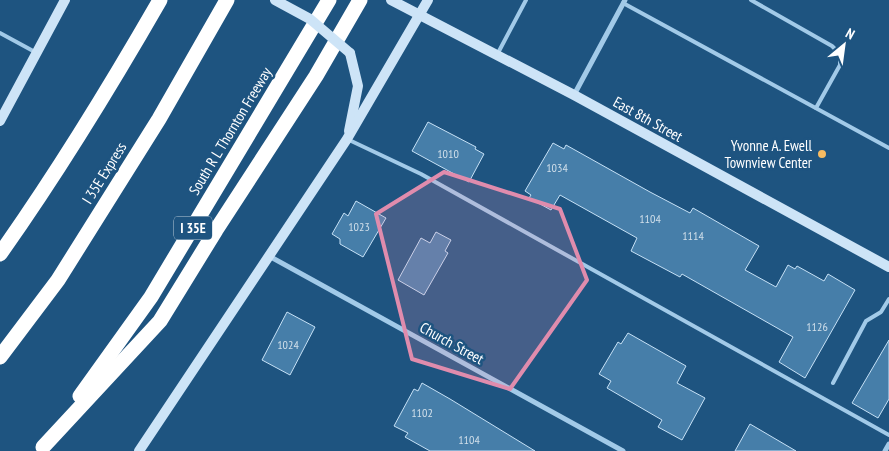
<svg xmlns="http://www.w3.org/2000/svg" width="889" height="451" font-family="'PT Sans Narrow',sans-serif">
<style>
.building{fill:#467ea9;stroke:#c6e1f6}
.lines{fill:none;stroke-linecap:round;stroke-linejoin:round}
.service{stroke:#a2cae8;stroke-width:4}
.minor{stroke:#a2cae8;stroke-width:5}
.secondary{stroke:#cde4f7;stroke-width:10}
.motorway{stroke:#fff;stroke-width:15}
.secondary-bridge{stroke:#cde4f7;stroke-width:10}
.marked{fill:#e08cad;fill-opacity:0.2;stroke:#e08cad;stroke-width:4;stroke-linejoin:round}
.poi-dot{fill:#f7bb61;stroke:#1e5480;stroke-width:2}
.labels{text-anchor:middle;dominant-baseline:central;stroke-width:5;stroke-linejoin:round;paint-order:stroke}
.number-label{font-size:12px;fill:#d1dfea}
.shield{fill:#1e5480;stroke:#bcccd9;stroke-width:1}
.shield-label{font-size:14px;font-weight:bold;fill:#fff}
.street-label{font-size:15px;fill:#fff;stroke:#1e5480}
.poi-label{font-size:15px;fill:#fff;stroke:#1e5480;text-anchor:end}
</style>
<rect width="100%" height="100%" fill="#1e5480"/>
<!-- building -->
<g class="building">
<polygon points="428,122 476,147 475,149 484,154 469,182 412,151"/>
<polygon points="553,143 564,149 566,145 650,192 690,213 693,208 759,246 745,270 776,287 788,265 795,269 797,266 824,281 828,274 855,290 805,378 779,362 793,337 682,274 680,277 631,251 637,238 560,195 551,210 529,198 531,195 525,191"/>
<polygon points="356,201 386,218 363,257 340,244 340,239 332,234 344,213 348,216"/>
<polygon points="436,232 451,240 445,251 448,253 424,295 398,280 421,238 430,243"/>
<polygon points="287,312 315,327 290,375 262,360"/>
<polygon points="628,333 686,366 677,383 705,398 682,440 658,427 662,420 607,388 611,381 599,374 618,342 621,344"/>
<polygon points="889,340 889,399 878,418 852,403"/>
<polygon points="422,383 450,399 535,451 430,451 405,437 408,433 394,426 414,389 418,391"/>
<polygon points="750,424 796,451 735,451"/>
</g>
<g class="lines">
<!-- service -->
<g class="service">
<polyline points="751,0 832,46 840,54 840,65 816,108"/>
<polyline points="623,3 889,148"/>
<polyline points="0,33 35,52"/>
<polyline points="498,53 526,0"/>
<polyline points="347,139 421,174 889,435"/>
<polyline points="833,383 866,321 881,312 889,299"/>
</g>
<!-- minor -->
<g class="minor">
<polyline points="574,95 625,0"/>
<polyline points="269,256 623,451"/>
<polyline points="885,451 889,444"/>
</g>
<!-- secondary -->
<g class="secondary">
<polyline points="391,0 574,95 889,267"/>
<polyline points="0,121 65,0"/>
<polyline points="349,131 358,86 350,53"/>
<polyline points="139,451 347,139 428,0"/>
</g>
<!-- motorway -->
<g class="motorway">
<path d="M0,254c58,-82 110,-167 160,-254"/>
<polyline points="0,357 58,280 159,119 227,0"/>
<polyline points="80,396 151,297 329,0"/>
<polyline points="43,447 160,321 216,230 316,76 360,0"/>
</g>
<!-- secondary-bridge -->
<polyline class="secondary-bridge" points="275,0 310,19 350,53"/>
</g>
<!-- marked area -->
<path class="marked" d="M444,172l116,37 27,71 -77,109 -98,-30 -36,-145z"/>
<!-- markers -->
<circle class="poi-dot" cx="822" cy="154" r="5"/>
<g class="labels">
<!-- number labels -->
<g class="number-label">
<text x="448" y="153">1010</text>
<text x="557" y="167">1034</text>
<text x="650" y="218">1104</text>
<text x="359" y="226">1023</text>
<text x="693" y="235">1114</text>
<text x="817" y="326">1126</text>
<text x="288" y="344">1024</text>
<text x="422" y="412">1102</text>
<text x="469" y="439">1104</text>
</g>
<!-- shield labels -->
<rect class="shield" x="174" y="216.5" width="38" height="23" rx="4"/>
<g class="shield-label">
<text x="193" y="228">I 35E</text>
</g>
<!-- street labels -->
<g class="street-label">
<text transform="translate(648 119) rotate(29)">East 8th Street</text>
<text transform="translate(230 131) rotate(-59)">South R L Thornton Freeway</text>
<text transform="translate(104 173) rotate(-58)">I 35E Express</text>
<text transform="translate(452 343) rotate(29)">Church Street</text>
</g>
<!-- poi labels -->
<g class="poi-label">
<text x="812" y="145">Yvonne A. Ewell<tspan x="812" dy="17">Townview Center</tspan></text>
</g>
</g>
<!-- north arrow -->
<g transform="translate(844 45) rotate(29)" stroke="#1e5480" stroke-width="4" paint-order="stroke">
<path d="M0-4L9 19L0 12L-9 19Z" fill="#ffffff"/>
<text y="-8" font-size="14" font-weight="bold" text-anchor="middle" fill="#ffffff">N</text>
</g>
</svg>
